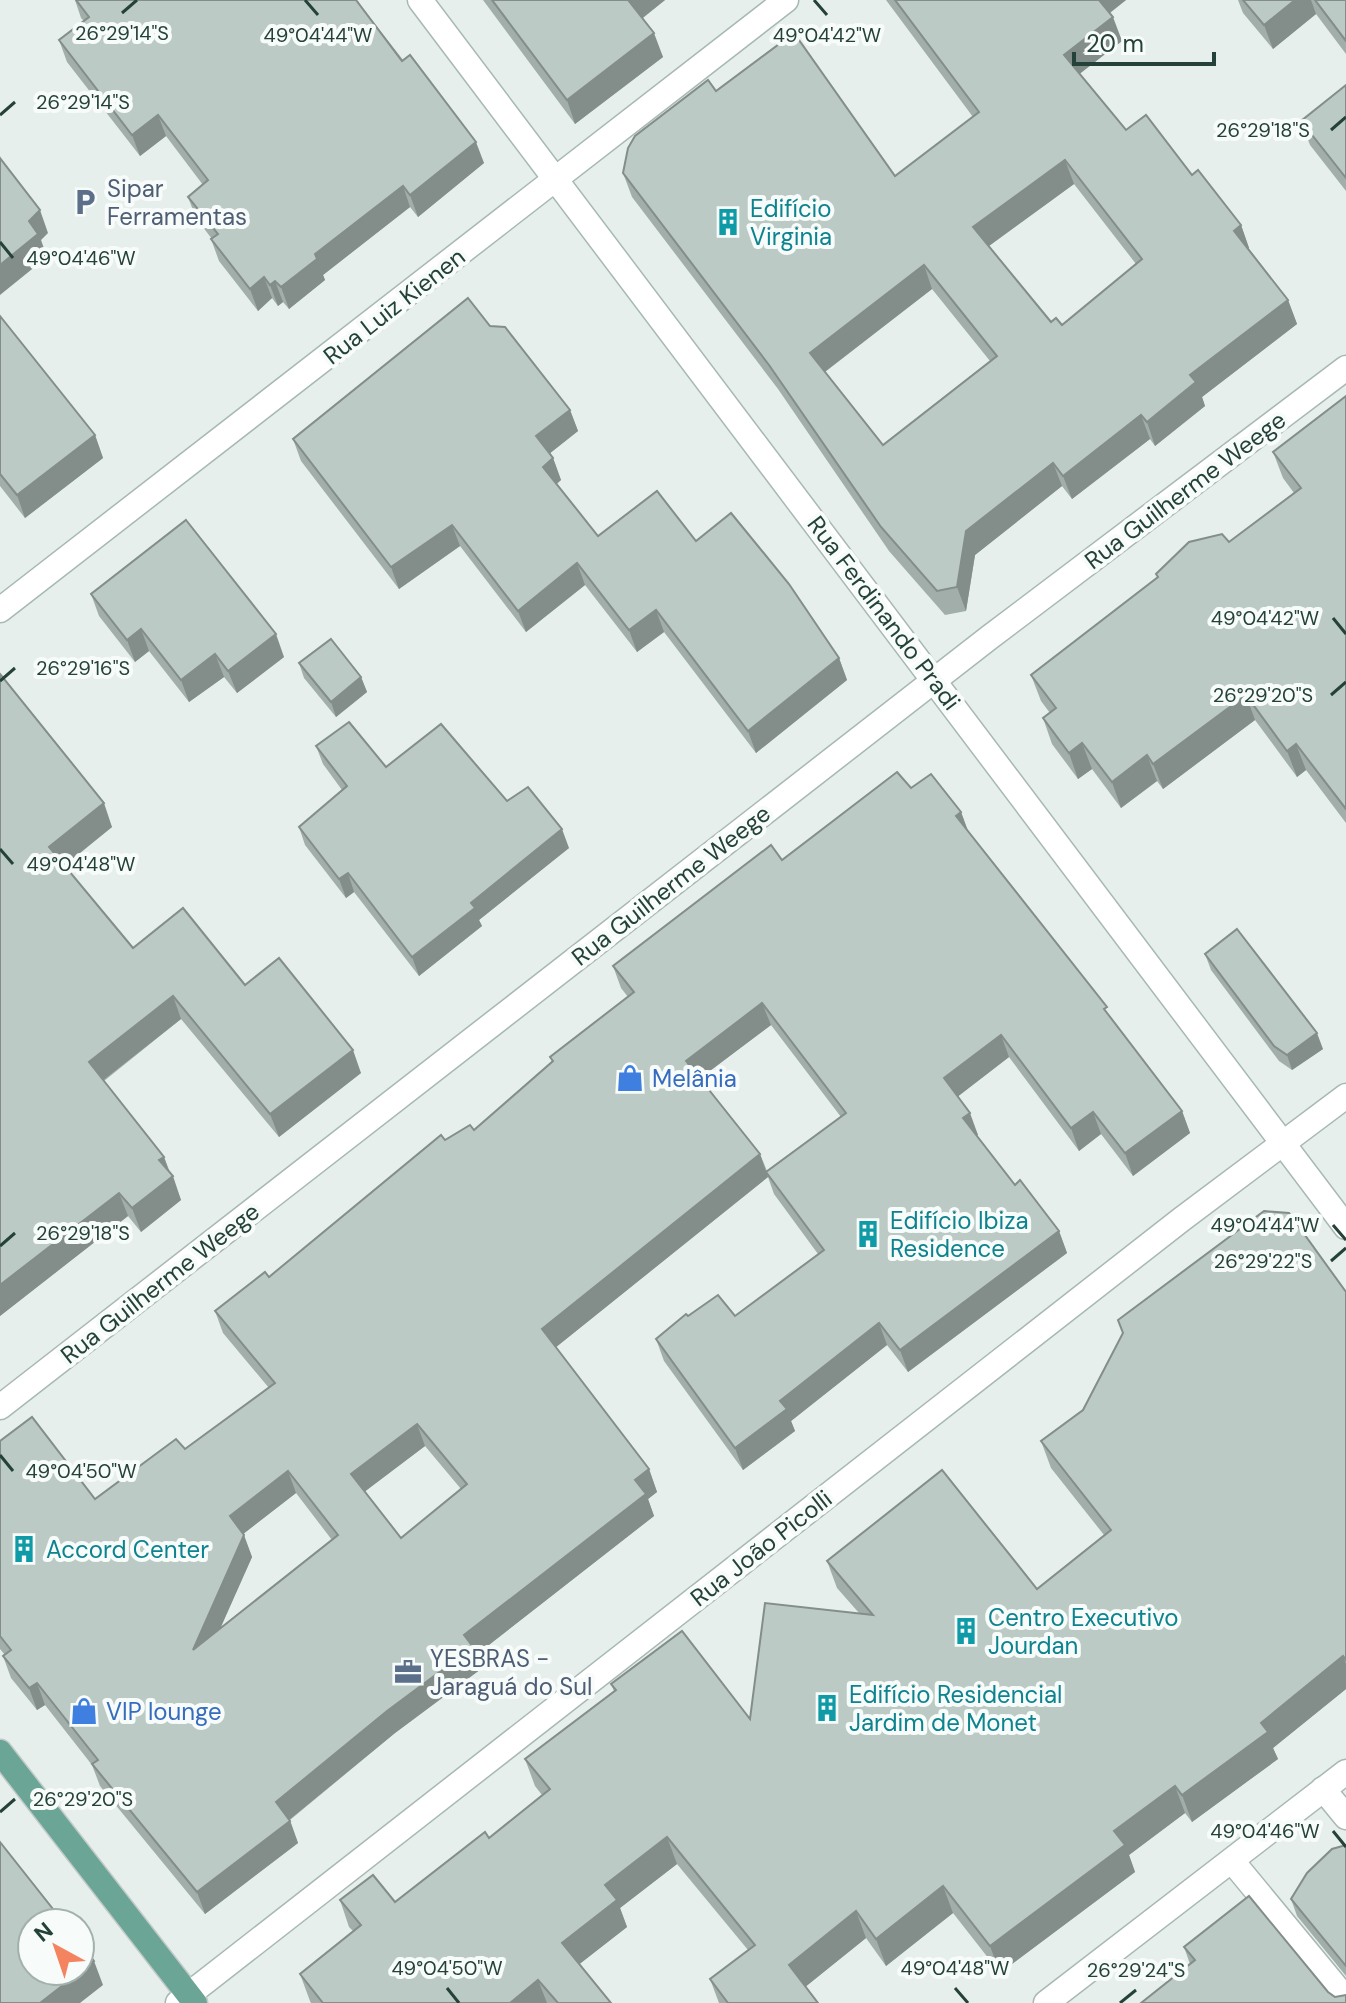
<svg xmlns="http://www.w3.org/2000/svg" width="1346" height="2003" font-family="'DM Sans',sans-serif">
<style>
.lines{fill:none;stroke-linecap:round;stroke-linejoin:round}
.minor-casing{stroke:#a8b8b2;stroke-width:27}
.tertiary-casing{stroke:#a8b8b2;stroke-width:27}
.primary-casing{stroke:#c2cac8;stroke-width:27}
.minor{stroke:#fff;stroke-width:24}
.tertiary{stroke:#fff;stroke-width:24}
.primary{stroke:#6aa596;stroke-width:24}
.wall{fill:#a1aea9;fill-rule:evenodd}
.shaded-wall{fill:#838d89}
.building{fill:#bbcac4;stroke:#838d89;stroke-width:2;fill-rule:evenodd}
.ticks{fill:none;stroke:#24423a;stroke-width:3}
.labels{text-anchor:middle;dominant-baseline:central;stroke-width:8;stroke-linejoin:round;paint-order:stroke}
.service-label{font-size:24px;fill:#4e5e75;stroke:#f7fbf9;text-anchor:start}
.culture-label{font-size:24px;fill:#0d838f;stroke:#f7fbf9;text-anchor:start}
.street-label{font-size:24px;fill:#24423a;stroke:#f7fbf9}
.shop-label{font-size:24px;fill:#366cbe;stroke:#f7fbf9;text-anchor:start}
.ticks-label{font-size:20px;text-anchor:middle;fill:#24423a;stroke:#f7fbf9;stroke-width:8;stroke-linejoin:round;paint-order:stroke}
</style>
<rect width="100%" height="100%" fill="#e6efeb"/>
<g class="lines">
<!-- minor casing -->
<g class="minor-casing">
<g id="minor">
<polyline points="420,0 1346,1227"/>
<polyline points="0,610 786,0"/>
<polyline points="0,1407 990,637 1346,368"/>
<polyline points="1323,1789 1346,1817"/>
<polyline points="1232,1861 1346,1999"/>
<polyline points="178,2003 1182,1219 1346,1096"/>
</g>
</g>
<!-- tertiary casing -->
<g class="tertiary-casing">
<polyline id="tertiary" points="1046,2003 1346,1772"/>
</g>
<!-- primary casing -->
<g class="primary-casing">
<polyline id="primary" points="0,1752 195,2003"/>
</g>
<!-- minor -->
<use href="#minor" class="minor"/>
<!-- tertiary -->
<use href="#tertiary" class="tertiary"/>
<!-- primary -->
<use href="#primary" class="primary"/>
</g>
<!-- wall -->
<g class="wall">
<polygon points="75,0 356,0 484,163 418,217 410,207 323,275 325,280 289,309 283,302 278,306 272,298 258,311 219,261 211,239 212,239 196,218 188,197 203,185 166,136 140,156 67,62 59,40 84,21 81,18"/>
<polygon points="483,0 665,0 643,18 663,57 575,124"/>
<path d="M886,0h240l-16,13 12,28 -43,33 47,56 66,45 49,50 8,23v1l39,51 9,24 -95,73 3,9 -50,40 -5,-7 -78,60 -10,-13 -87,69 -9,56 -21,4 -56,-64 -111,-162 -146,-192 -9,-24 93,-82 179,85 78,-59zM1074,184l62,80 -74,61 -11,-3 -62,-76zM932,289l58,72 -107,84 -58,-73z"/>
<polygon points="1238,0 1346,0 1346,54 1316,14 1273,49 1243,13"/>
<polygon points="1346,85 1346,191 1310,145 1301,121"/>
<polygon points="0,316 95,435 103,458 25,518 0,486"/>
<polygon points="490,326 570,410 578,431 550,453 553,458 561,480 557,484 598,536 696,541 839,658 847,680 756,753 664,632 637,652 585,585 526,632 460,546 399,589 301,461 293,439"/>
<polygon points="1346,396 1346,823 1306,770 1297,777 1255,720 1163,789 1157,781 1121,808 1092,769 1078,779 1052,744 1043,718 1050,713 1041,701 1031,675 1158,578 1156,574 1229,542 1294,493 1283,478 1273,452"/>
<polygon points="91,594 284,657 237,693 224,677 189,702 149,651 135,662 99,616"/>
<polygon points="299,663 361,677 367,692 336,717 304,678"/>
<polygon points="0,674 112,827 64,865 133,948 245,985 361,1073 279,1137 181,1019 104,1081 164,1157 181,1200 141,1232 128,1216 0,1316"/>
<polygon points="316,746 507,801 569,848 479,920 482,926 419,976 354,892 346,898 305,845 299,827 342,790 323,764"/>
<path d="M911,788l50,24 7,19 214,280 8,22 -57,43 -32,-42 -22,17 -70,-94 -52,40 21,38 -2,1 39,49 44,46 8,22 -159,119 -21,-27 -96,76 4,10 -52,39 -79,-109 -8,-22 32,-23h47l83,-62 -44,-60 -6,-17 -212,170 93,122 8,23 -9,7 6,17 -178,139 5,14 -86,64 -105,87 8,23 -93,71 -105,-128 -8,-21 -47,-60 -8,5 -26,-32 -8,-22 2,-1 -5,-6v-208l95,58 90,-50 84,-61 -46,-55 -8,-22 54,-34 176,-137 29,-10 78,-68 -2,-5 78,-60 -7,-9 -8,-22 169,-106zM771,1025l70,92 -74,54 -7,-17 -60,-76zM425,1446l36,43 -60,49 -36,-47zM296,1493l36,47 -112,88 32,-71 -9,-23z"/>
<polygon points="1205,954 1323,1049 1292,1070 1279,1061 1211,970"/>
<polygon points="1346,1292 1346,1689 1273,1748 1278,1759 1192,1822 1185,1813 1129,1855 1135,1872 1000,1973 953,1913 886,1966 866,1938 806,1986 818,2003 719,2003 710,1979 748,1950 677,1864 620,1908 627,1927 579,1964 611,2003 311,2003 310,2001 300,1974 353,1931 349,1927 340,1900 395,1902 489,1838 542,1795 535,1786 525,1759 614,1691 611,1684 750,1719 859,1613 837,1588 827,1561 1037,1589 1104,1535 1051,1468 1041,1441"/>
<polygon points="1346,1845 1346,1976 1297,1916 1291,1899"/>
<polygon points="1184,1947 1328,1992 1346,2003 1190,1964"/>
</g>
<!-- shaded-wall -->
<g class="shaded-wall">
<polygon points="628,0 665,0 636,23"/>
<polygon points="1096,0 1126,0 1103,18"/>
<polygon points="1295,0 1311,0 1316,14 1273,49 1264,25"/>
<polygon points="1113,17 1122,41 1073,79 1064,55"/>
<polygon points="654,33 663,57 575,124 567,100"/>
<polygon points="158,115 166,136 140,156 132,135"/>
<polygon points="476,142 484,163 418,217 410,195"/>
<polygon points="1065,160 1074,184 982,251 973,227"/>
<polygon points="403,186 410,207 323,275 325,280 289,309 281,287 315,254"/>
<polygon points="40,210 48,233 41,240 47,257 0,295 0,265 29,221"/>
<polygon points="1241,225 1249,248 1243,255 1234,231"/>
<polygon points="924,265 932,289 818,377 810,353"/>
<polygon points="264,277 272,298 258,311 250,289"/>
<polygon points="275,281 283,302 278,306 270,285"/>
<polygon points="1288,300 1297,324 1202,397 1205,406 1155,446 1147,422 1190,375"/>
<polygon points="570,410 578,431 544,458 536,436"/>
<polygon points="1141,415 1150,439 1072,499 1063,476"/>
<polygon points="95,435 103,458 25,518 17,495"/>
<polygon points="553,458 561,480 551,488 543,467"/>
<polygon points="1053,463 1062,486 975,555 966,611 957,587 966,531"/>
<polygon points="452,525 460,546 399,589 391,567"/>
<polygon points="577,563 585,585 526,632 518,611"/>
<polygon points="656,610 664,632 637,652 629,630"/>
<polygon points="141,629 149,651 135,662 127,640"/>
<polygon points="276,634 284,657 237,693 228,671"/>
<polygon points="215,654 224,677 189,702 181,680"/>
<polygon points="839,658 847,680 756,753 748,731"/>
<polygon points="361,677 367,692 336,717 331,702"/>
<polygon points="1246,695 1255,720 1163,789 1153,764"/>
<polygon points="1082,743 1092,769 1078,779 1069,753"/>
<polygon points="1296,744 1306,770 1297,777 1287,751"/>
<polygon points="1147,755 1157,781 1121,808 1112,782"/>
<polygon points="104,803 112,827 58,871 49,847"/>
<polygon points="961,812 969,834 956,816"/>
<polygon points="562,829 569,848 479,920 482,926 419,976 412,957 471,903"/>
<polygon points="348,873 354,892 346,898 339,879"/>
<polygon points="173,996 181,1019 97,1085 89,1062"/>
<polygon points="762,1003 771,1025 694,1083 686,1061"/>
<polygon points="1317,1033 1323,1049 1292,1070 1287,1055"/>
<polygon points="1001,1035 1009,1057 952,1101 944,1078"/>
<polygon points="353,1050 361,1073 279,1137 270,1114"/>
<polygon points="1182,1111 1190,1133 1133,1176 1125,1153"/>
<polygon points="1093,1112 1101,1134 1079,1151 1071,1128"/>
<polygon points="970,1113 978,1135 971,1140 963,1118"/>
<polygon points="760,1154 768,1177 550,1352 542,1329"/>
<polygon points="164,1157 171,1177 173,1176 181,1200 141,1232 132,1208 159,1160"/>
<polygon points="119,1193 128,1216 0,1316 0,1285"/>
<polygon points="1059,1231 1067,1253 908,1372 900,1350"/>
<polygon points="879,1323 887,1345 791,1421 795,1431 743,1470 735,1448 780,1401"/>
<polygon points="417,1424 425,1446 359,1496 351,1474"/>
<polygon points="649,1469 657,1492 648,1499 654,1516 476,1655 481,1669 395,1733 284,1824 276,1802 464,1635 635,1480"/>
<polygon points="288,1471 296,1493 238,1538 230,1516"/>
<polygon points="244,1535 252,1557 201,1672 193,1650"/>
<polygon points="1343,1656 1346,1664 1346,1689 1273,1748 1278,1759 1192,1822 1182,1795 1261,1723"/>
<polygon points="37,1683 45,1705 37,1710 29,1688"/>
<polygon points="1175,1786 1185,1813 1129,1855 1135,1872 1000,1973 990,1946 1114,1831"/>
<polygon points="290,1821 298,1843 205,1914 197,1892"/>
<polygon points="667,1837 677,1864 620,1908 627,1927 572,1970 562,1943 605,1885"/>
<polygon points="943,1886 953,1913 886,1966 876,1939"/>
<polygon points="856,1911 866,1938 799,1992 789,1965"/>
<polygon points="94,1961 103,1985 80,2003 40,2003"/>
<polygon points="538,1980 547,2003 510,2003"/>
</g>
<!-- building -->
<g class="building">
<polygon points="76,0 356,0 402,61 410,55 476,142 410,195 403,186 315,254 317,259 281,287 275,281 270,285 264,277 250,289 211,239 218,234 188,197 208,180 158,115 132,135 59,40 89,17"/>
<polygon points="492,0 628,0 654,33 567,100"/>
<path d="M895,0h204l14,17 -49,38 62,75 20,-15 46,60 6,-5 43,55 -7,6 54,69 -98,75 6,7 -49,40 -6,-7 -78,61 -10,-13 -87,68 -9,56 -20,4 -56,-64 -112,-162 -146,-192 5,-25 7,-12 73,-56 8,11 78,-58 101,143 84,-64zM1065,160l77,99 -80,66 -6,-7 -5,4 -78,-95zM924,265l73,91 -114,89 -73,-92z"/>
<polygon points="1243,0 1295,0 1264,25"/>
<polygon points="1315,0 1346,0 1346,41"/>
<polygon points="1346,85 1346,178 1301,121"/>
<polygon points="0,158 40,210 29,221 38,234 0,265"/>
<polygon points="468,298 490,326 505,327 570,410 536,436 553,458 543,467 598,536 657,491 696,541 731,513 789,584 839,658 748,731 656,610 629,630 577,563 518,611 452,525 391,567 293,439"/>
<polygon points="0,316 95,435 17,495 0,474"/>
<polygon points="1346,396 1346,809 1296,744 1287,751 1246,695 1153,764 1147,755 1112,782 1082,743 1069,753 1043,718 1056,708 1031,675 1158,577 1156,574 1189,542 1222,534 1229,542 1301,488 1273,452"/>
<polygon points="186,520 276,634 228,671 215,654 181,680 141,629 127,640 91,594"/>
<polygon points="331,639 361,677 331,702 299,663"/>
<polygon points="0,674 104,803 49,847 133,948 183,908 245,985 279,958 353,1050 270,1114 173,996 89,1062 164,1157 159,1160 173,1176 132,1208 119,1193 0,1285"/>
<polygon points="349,722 386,767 441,724 507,801 528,787 562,829 471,903 475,908 412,957 348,873 339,879 299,827 347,786 316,746"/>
<path d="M897,772l14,16 20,-14 30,38 -5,4 151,191 -3,2 78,102 -57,42 -32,-41 -22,16 -70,-93 -57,43 26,35 -7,5 52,67 5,-5 39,51 -159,119 -21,-27 -99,78 7,8 -52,39 -79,-109 30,-25 2,2 30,-21 17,21 89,-66 -58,-78 80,-59 -84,-110 -76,58 74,93 -218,175 107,140 -14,11 11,14 -182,141 9,12 -86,64 -111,91 14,19 -93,71 -105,-128 6,-4 -61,-77 -8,5 -26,-32 8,-6 -11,-14v-195l32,-24 63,82 81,-60 9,10 90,-66 -60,-72 50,-39 4,5 172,-142 4,5 25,-15 4,5 79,-69 -3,-4 84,-65 -21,-26 158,-121 11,15zM417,1424l50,60 -66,54 -50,-64zM288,1471l50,64 -145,115 51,-115 -14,-19z"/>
<polygon points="1237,929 1317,1033 1287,1055 1274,1046 1205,954"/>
<polygon points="1264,1211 1289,1213 1346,1292 1346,1660 1343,1656 1261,1723 1268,1732 1182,1795 1175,1786 1114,1831 1125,1845 990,1946 943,1886 876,1939 856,1911 789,1965 818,2003 728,2003 710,1979 755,1945 667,1837 605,1885 617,1900 562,1943 611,2003 558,2003 538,1980 510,2003 323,2003 300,1974 361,1925 340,1900 373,1875 395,1902 485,1832 489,1838 550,1789 525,1759 616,1690 611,1684 682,1631 750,1719 765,1603 873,1615 827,1561 942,1470 1037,1589 1111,1530 1041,1441 1083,1410 1123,1333 1118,1320"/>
<polygon points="0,1842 64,1923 32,1923 32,1971 80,1971 80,1943 94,1961 40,2003 0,2003"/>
<polygon points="1346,1845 1346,1966 1291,1899 1307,1873 1332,1849"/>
<polygon points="1249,1896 1328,1992 1335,1997 1346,1995 1346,2003 1141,2003 1195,1960 1184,1947"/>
</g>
<!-- ticks -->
<path class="ticks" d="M305,0l13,15M814,0l13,15M122,13l15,-13M0,115l15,-13M1331,130l15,-13M0,242l13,16M1333,618l13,16M0,681l15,-13M1331,695l15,-13M0,849l13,15M1333,1225l13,15M0,1246l15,-13M1331,1261l15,-13M0,1455l13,16M0,1812l15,-13M1333,1831l13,16M447,1988l12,15M955,1988l13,15M1120,2003l16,-13"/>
<!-- icons -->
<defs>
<g id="parking-bare" transform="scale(2.16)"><path d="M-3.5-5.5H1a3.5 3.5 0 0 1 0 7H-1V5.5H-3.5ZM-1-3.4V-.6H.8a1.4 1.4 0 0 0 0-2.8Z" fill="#5c6f8a" stroke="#f7fbf9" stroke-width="2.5" paint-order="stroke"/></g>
<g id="building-bare" transform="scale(2.16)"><path d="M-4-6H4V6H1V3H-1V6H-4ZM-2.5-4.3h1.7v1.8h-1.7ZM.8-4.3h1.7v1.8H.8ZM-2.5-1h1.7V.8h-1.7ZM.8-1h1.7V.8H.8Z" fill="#0f9aa8" stroke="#f7fbf9" stroke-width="2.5" paint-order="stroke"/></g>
<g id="shop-bare" transform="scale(2.16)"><path d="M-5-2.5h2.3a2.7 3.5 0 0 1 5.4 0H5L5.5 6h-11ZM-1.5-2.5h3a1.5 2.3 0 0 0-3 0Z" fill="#3f7fe0" stroke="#f7fbf9" stroke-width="2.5" paint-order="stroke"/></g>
<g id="office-bare" transform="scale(2.16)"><path d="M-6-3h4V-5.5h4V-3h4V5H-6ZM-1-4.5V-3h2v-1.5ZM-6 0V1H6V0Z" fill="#5c6f8a" stroke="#f7fbf9" stroke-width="2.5" paint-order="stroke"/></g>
</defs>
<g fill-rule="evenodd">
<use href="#parking-bare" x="85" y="202"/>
<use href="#building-bare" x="728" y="222"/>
<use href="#shop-bare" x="630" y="1078"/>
<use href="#building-bare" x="868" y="1234"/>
<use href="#building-bare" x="24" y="1549"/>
<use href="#building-bare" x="966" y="1631"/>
<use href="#office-bare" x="408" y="1672"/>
<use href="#building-bare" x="827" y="1708"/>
<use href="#shop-bare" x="84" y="1711"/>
</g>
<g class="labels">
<!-- service labels -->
<g class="service-label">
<text x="107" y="188">Sipar<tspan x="107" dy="28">Ferramentas</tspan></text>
<text x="430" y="1658">YESBRAS -<tspan x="430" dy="28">Jaraguá do Sul</tspan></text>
</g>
<!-- culture labels -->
<g class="culture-label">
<text x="750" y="208">Edifício<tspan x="750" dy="28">Virginia</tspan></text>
<text x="890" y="1220">Edifício Ibiza<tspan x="890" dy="28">Residence</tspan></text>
<text x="46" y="1549">Accord Center</text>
<text x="988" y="1617">Centro Executivo<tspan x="988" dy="28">Jourdan</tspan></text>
<text x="849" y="1694">Edifício Residencial<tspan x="849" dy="28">Jardim de Monet</tspan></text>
</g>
<!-- street labels -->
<g class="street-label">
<text transform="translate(394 306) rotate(-38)">Rua Luiz Kienen</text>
<text transform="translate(1185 490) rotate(-37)">Rua Guilherme Weege</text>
<text transform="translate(884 613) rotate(53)">Rua Ferdinando Pradi</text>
<text transform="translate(671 885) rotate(-38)">Rua Guilherme Weege</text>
<text transform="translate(160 1283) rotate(-38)">Rua Guilherme Weege</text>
<text transform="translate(761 1548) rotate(-38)">Rua João Picolli</text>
</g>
<!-- shop labels -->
<g class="shop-label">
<text x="652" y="1078">Melânia</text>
<text x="106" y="1711">VIP lounge</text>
</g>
</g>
<g class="ticks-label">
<text x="122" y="40">26°29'14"S</text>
<text x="318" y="42">49°04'44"W</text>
<text x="827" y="42">49°04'42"W</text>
<text x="83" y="109">26°29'14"S</text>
<text x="1263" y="137">26°29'18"S</text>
<text x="81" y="265">49°04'46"W</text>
<text x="1265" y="625">49°04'42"W</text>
<text x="83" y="675">26°29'16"S</text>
<text x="1263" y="702">26°29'20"S</text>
<text x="81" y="871">49°04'48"W</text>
<text x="1265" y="1232">49°04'44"W</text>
<text x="83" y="1240">26°29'18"S</text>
<text x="1263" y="1268">26°29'22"S</text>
<text x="81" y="1478">49°04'50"W</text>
<text x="83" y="1806">26°29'20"S</text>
<text x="1265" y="1838">49°04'46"W</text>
<text x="447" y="1975">49°04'50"W</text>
<text x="955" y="1975">49°04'48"W</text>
<text x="1136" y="1977">26°29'24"S</text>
</g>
<!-- north arrow -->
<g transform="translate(56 1947) rotate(320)"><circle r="38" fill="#f7fbf9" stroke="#a3b1ad" stroke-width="2"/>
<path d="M0-6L14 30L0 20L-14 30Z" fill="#f4845f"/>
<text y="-12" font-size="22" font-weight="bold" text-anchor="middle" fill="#24423a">N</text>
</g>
<!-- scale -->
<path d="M1074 52v12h140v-12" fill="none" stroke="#24423a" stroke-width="4"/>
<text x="1086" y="52" font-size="24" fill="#24423a" stroke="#f7fbf9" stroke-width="6" paint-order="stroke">20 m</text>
</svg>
